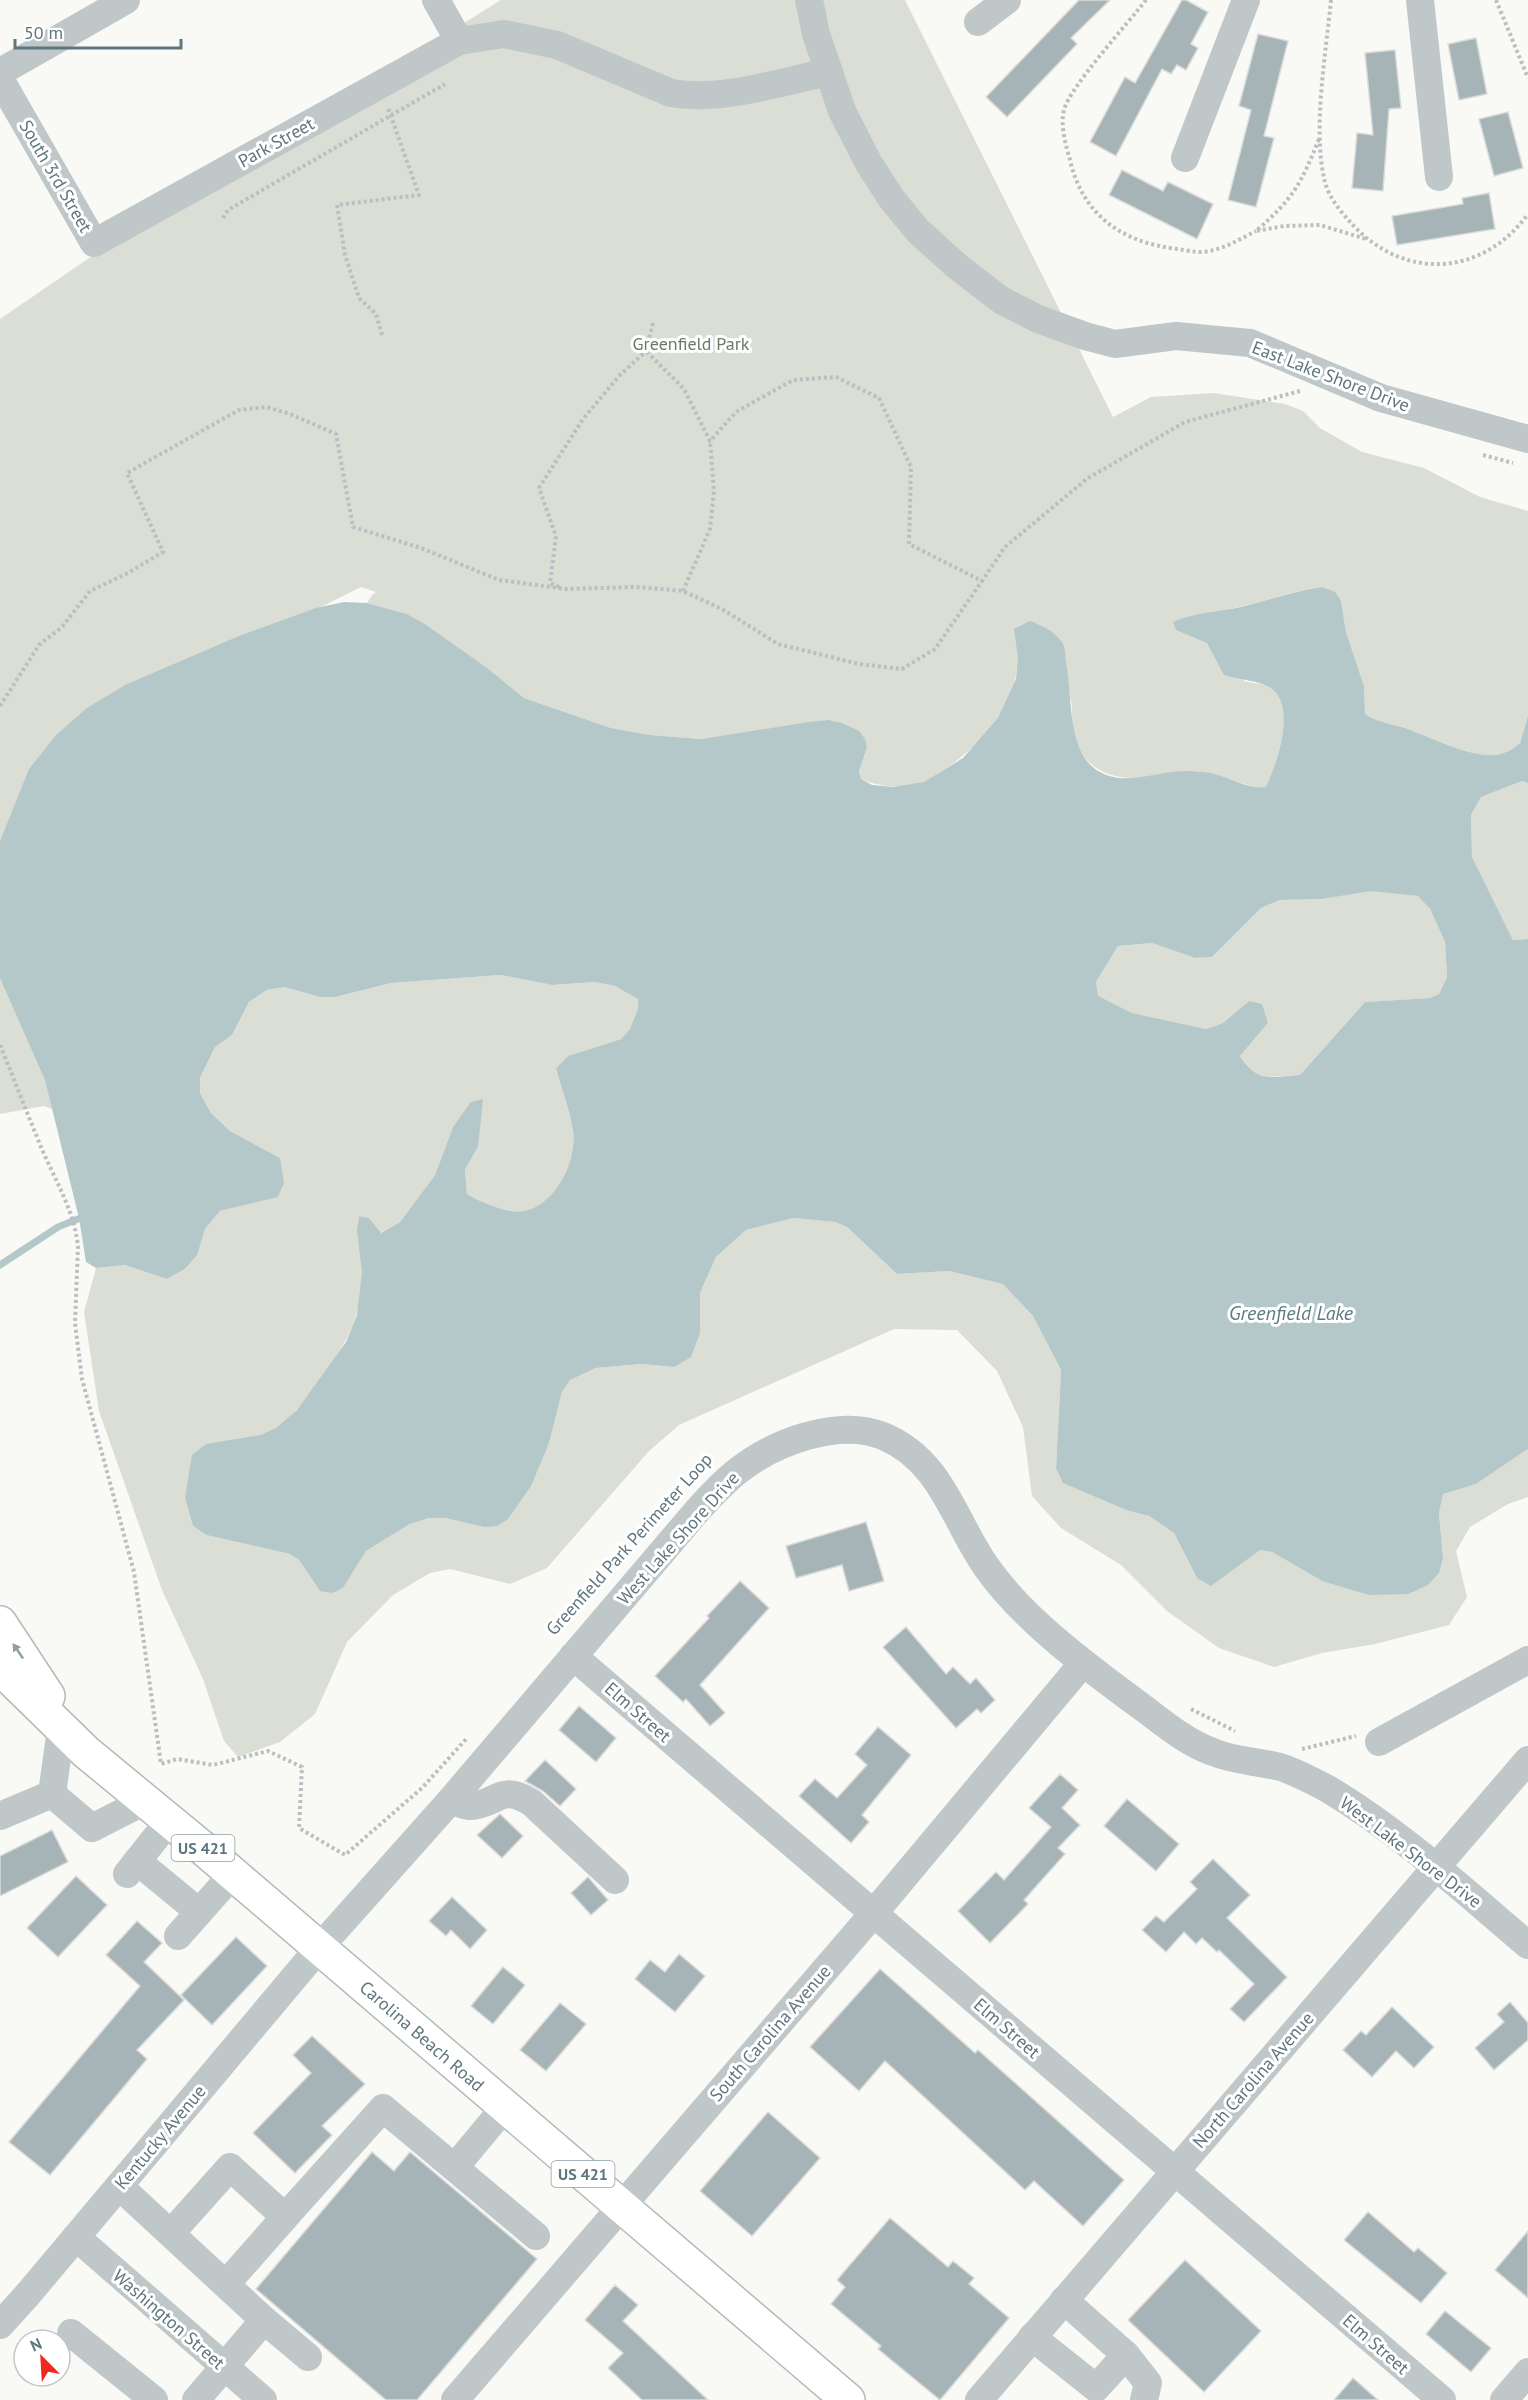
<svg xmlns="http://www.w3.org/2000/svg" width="1528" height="2400" font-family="'PT Sans',sans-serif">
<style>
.green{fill:#daded5}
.water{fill:#b5c8c9;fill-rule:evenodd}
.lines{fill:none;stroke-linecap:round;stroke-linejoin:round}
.stream{stroke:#b5c8c9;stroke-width:7}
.building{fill:#a6b4b7;stroke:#dbdbd9;stroke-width:1.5}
.highway-casing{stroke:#b3babc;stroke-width:36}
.path{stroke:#babfc1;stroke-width:4;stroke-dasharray:3 3;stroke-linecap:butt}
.minor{stroke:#bfc7c9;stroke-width:28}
.highway{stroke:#fff;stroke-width:33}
.oneway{fill:#8e9fa5}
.labels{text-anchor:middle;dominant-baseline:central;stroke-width:6;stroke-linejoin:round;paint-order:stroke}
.shield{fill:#fff;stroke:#8e9fa5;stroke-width:1.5}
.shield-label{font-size:16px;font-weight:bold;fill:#5e767e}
.street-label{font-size:18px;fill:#5e767e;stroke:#fff}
.park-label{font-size:18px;fill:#6b7a61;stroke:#fff}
.water-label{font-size:20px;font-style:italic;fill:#5d7b7d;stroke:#fff}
</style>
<rect width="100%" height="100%" fill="#f9f9f6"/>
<!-- green -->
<g class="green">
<path d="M501,0h404l208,417 38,-20 63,-4 71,11 18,7 17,17 42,24 62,16 56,29 48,14v205l-8,27c-7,6 -15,11 -25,12 -28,2 -64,-18 -90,-27 -13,-4 -28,-6 -40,-14l-1,-28 -18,-54 -5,-31 -19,-14c-38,5 -74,21 -112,25l34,69c7,2 16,2 23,5 33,14 9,78 0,101l-7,1c-26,-6 -49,-18 -76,-17 -16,0 -31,6 -46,7 -24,1 -47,-7 -59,-29 -8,-13 -6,-35 -8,-50l-54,-31c-4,45 -42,82 -77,104 -5,3 -11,8 -16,10 -21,8 -44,5 -63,-3l-2,-8 8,-23 -39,-28 -127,19 -51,-4 -39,-7 -87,-30 -38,-30 -61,-44 -18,-10 -40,-11 5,-8 4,-3 -15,-5 -175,87 -64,460 -78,-28 -44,8v-795l133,-91z"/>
<polygon points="1522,781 1528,783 1528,939 1513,940 1472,857 1471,815 1481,797"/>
<path d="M1371,890l47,6 12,13 15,33 2,35 -8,17 -9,4 -65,4 -65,73c-29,1 -43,8 -60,-19l28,-33 -19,-22 -26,22 -17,6 -74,-16 -34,-16 -2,-15 22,-36 34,-3 43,15 17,-1 49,-49 19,-8 42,-1z"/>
<path d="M501,975l51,10 43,-3 20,4 23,12 1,11 -9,20 -9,10 -53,17 -12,12c5,20 14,42 17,63 4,30 -17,74 -49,80 -16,3 -43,-9 -57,-17l-2,-26 13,-21 -25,-20 -18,48 -35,47 -20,11 -11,-15 -10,-2c-3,21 5,39 3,59 -1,14 -2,29 -6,41 -9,31 -52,93 -79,112 -19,13 -49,13 -71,16l-21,54 8,28 13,9 84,19 9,6 21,31 23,-3 23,-37 44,-27 19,-6h16l39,9 65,-84 13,-51 8,-12 26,-12 45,-4 32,3 27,-34v-40l16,-36 30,-27 48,-12 41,4 12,5 50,47 52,-3 55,13 29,32 28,54 -5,98 73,43 20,5 25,17 23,45 63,-28 12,2 50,29 121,-23 -4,-45 4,-20 33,-9 52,-35v48l-20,7 -38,23 -14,24 11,46 -18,28 -74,19 -53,9 -48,14 -55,-19 -52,-37 -46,-46 -60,-37 -29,-32 -9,-69 -26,-56 -40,-41 -63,-1 -215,96 -30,26 -102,117 -37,16 -60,-15 -20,4 -37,22 -46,47 -32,72 -35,28 -42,15 -14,-16 -21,-62 -41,-89 -63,-179 -15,-99 12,-44 27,-3 44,14 18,-10 11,-14 9,-26 15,-18 58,-15 2,-38 -50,-27 -19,-18 -11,-20v-15l15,-31 17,-12 17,-33 18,-12 17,-3 36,10h15l56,-14z"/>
</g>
<!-- water -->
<path class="water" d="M1322,587l13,5 6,9 5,31 18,54 1,28c12,8 27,10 40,14 26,9 62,29 90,27 10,-1 18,-6 25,-12l8,-27v67l-6,-2 -41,16 -10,18 1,42 41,83 15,-1v510l-52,35 -33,10 -4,19 4,45 -4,15 -11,12 -20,9 -39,1 -47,-14 -50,-29 -12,-2 -49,36 -14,-8 -23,-45 -25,-17 -20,-5 -66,-28 -7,-15 5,-98 -28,-54 -30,-32 -54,-13 -52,3 -50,-47 -12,-5 -41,-4 -48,12 -30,27 -16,36v40l-9,24 -17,10 -33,-3 -45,4 -26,12 -8,12 -13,51 -18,43 -23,33 -11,7 -13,1 -39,-9h-16l-19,6 -44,27 -23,37 -11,5 -12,-2 -21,-31 -9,-6 -84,-19 -13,-9 -8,-28 7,-43 14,-11 55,-9 15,-7 21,-18 49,-68 11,-27 5,-43 -5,-42 2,-14 10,2 12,15 19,-11 35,-47 18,-48 18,-25 12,-3 -5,48 -13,22 2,25c13,8 42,20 57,17 32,-6 53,-50 49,-80 -3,-21 -12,-43 -17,-63l12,-12 53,-17 9,-10 8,-20v-10l-23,-13 -20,-4 -43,3 -51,-10 -110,8 -56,14h-15l-36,-10 -17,3 -18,12 -17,33 -17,12 -15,31v15l11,20 19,18 50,27 4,25 -6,14 -58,14 -15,18 -8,26 -12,14 -18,10 -43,-14 -28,3 -10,-6 -7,-44 -34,-138 -45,-102v-137l29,-72 27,-34 31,-27 38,-23 114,-49 77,-28 28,-6 23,1 40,11 18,10 62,44 37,30 87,30 39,7 51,4 108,-17 19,-2 14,3 17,8 6,8 2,9 -8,23 2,8 11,6 21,2 31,-5 39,-24 35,-40 18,-39 2,-21 -4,-29 16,-8c11,4 24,10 31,20 5,5 4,15 5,22 7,33 0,91 34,109 26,15 60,-2 86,-1 11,0 22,1 32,4 16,5 31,14 48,12 11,-24 32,-83 3,-100 -10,-6 -33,-8 -45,-12l-17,-32 -31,-13 -3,-8c22,-10 45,-10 68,-15 27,-7 53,-16 81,-20zM1371,891l47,5 12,13 15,33 2,35 -8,17 -9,4 -65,4 -65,73c-28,2 -43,8 -60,-19l28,-33 -6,-19 -13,-3 -26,22 -17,6 -74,-16 -34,-17 -2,-14 22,-36 34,-3 43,15 17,-1 49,-49 19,-8 42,-1z"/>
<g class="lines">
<!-- stream -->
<polyline class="stream" points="0,1265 58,1227 88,1215"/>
</g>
<!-- building -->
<g class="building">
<polygon points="1079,0 1110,0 1071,38 1077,44 1007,117 986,97"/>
<polygon points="1182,0 1186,0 1208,12 1191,44 1198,48 1186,70 1177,65 1171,74 1162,69 1116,156 1090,142 1125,77 1135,83"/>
<polygon points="1258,34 1288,41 1264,136 1274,138 1256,207 1228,200 1251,110 1239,106"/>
<polygon points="1476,38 1487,94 1459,100 1448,44"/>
<polygon points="1395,50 1401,108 1389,109 1383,191 1352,188 1357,133 1373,135 1365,53"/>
<polygon points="1508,112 1523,168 1494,176 1479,119"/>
<polygon points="1122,170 1163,191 1168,182 1213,204 1197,239 1109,195"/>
<polygon points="1489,193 1495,229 1397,245 1392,216 1463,204 1462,198"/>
<polygon points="866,1522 884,1581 849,1591 842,1565 796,1578 786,1546"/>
<polygon points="740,1581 769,1608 700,1685 725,1713 710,1726 686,1699 683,1702 655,1676 709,1618 707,1616"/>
<polygon points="906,1627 946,1674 953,1667 970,1684 976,1678 995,1700 981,1713 977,1709 956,1728 883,1647"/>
<polygon points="579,1706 616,1738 596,1762 559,1730"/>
<polygon points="878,1727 911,1755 862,1815 869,1822 851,1843 799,1796 815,1779 837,1798 867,1765 855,1754"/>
<polygon points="545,1760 576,1789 560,1806 543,1791 525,1781"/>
<polygon points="1060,1774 1078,1790 1062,1808 1080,1825 1058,1848 1065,1854 1024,1900 1028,1904 990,1943 958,1911 996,1872 1004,1880 1051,1827 1029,1808"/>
<polygon points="1127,1799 1179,1844 1156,1871 1104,1826"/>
<polygon points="500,1814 523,1836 502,1858 477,1835"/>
<polygon points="52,1830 68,1862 0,1896 0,1856"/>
<polygon points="1213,1859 1250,1895 1227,1918 1287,1977 1244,2022 1230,2009 1254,1984 1219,1950 1217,1952 1202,1938 1196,1944 1184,1932 1166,1952 1142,1930 1156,1916 1164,1922 1197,1889 1190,1882"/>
<polygon points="76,1876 107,1905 58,1957 27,1928"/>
<polygon points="588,1877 608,1900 591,1915 571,1893"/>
<polygon points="452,1897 487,1930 470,1949 451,1930 446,1936 429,1921"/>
<polygon points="137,1921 162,1943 144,1962 184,2000 137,2050 147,2059 50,2175 9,2142 140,1986 106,1955"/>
<polygon points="236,1937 267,1966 212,2025 181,1995"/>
<polygon points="679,1954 705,1976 675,2012 635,1979 650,1960 665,1972"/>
<polygon points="503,1967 525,1985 493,2024 471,2006"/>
<polygon points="880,1969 975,2053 978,2050 1124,2180 1083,2226 1034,2181 1025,2190 885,2061 859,2091 810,2047"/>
<polygon points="1510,2002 1528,2023 1528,2040 1494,2070 1475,2048 1504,2022 1497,2014"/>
<polygon points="560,2003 586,2024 546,2071 520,2050"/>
<polygon points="1392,2007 1434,2047 1414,2068 1396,2051 1372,2077 1343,2050 1361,2031 1366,2035"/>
<polygon points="312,2036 365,2084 322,2126 332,2135 295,2173 253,2133 311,2073 293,2055"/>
<polygon points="768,2112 820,2158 752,2236 700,2191"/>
<polygon points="372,2152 394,2171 410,2152 537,2259 417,2400 386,2400 256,2289"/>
<polygon points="1368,2212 1414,2252 1418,2248 1447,2273 1421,2303 1344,2240"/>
<polygon points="890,2218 948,2267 953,2261 974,2278 969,2284 1009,2318 940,2400 878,2349 881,2346 831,2304 845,2287 837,2280"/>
<polygon points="1528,2231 1528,2298 1495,2270"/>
<polygon points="1185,2260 1261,2331 1204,2392 1128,2320"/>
<polygon points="615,2285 638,2305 623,2321 708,2400 642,2400 608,2368 623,2353 585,2320"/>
<polygon points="1445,2311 1491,2348 1471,2372 1426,2334"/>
<polygon points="1353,2378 1378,2400 1334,2400"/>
</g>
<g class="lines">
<!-- highway casing -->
<g class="highway-casing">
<g id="highway">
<polyline points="0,1623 48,1696"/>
<polyline points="0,1668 86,1752 205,1850 848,2400"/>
</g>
</g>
<!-- path -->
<g class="path">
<path d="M1146,0c-17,22 -77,88 -82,110 -4,16 2,35 6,50 13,56 53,83 108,89 7,1 15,3 23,3 20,-1 37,-12 55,-21"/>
<path d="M1331,0c-5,53 -19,132 -6,182 4,16 16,30 27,42 52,57 130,53 176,-10"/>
<polyline points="1496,0 1528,78"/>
<path d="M1319,139c-18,45 -26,60 -63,92l28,-5 36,-1 46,14"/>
<polyline points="223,218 228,210 445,84"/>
<polyline points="653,323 646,351 684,389 710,441 736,412 793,380 836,377 879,398 911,467 909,544 982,581 1005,547 1088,478 1185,422 1300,391"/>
<polyline points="382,335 376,314 359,298 345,255 337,205 419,195 388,108"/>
<polyline points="1483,455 1513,463"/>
<polyline points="559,587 550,583 556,536 539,488 583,419 619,376 646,351"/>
<polyline points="683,591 710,529 714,491 710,441"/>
<polyline points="0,706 39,645 62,627 90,591 126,574 163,552 127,473 239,410 266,407 290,414 336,434 353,527 421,548 499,580 566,589 636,587 683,591 722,609 778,644 859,664 902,669 935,649 982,581"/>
<path d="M0,1045c14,34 27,68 41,102 14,33 33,63 37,99l-3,77 7,56 52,193 27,192 16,-5 36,6 55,-14 34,16 -3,61 46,27 77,-67 45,-50"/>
<polyline points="1191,1709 1235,1731"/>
<polyline points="1302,1749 1356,1736"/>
</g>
<!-- minor -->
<g class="minor">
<polyline points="436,0 459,41"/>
<polyline points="809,0 816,34 842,111 868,162 891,198 918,231 958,267 1001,300 1038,319 1085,336 1115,344 1176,336 1250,343 1381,398 1528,439"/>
<polyline points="1420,0 1439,177"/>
<polyline points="978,22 1007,0"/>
<polyline points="0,72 126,0"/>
<path d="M0,79l94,164 365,-202 45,-7 53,11 114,48c49,9 109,-11 158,-21"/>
<polyline points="1185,158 1246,0"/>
<polyline points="573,1656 1442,2400"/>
<polyline points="1379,1742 1528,1660"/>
<polyline points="52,1794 92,1828 145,1801"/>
<path d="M451,1800c5,2 13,6 18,6 29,-1 31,-24 63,-3l83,77"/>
<polyline points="0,1816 52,1794 61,1729"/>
<polyline points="137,1861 199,1912"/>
<polyline points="127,1874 169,1821"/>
<polyline points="178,1936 233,1874"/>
<polyline points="455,2167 505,2107"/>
<polyline points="119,2186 264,2320 308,2357"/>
<polyline points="171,2233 230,2167 285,2217 383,2108 536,2236"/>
<polyline points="76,2237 263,2400"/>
<polyline points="226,2284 285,2217"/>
<path d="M0,2325l29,-32 290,-345 132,-148 246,-289c13,-14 26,-29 42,-41 36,-28 99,-52 144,-34 58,24 70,82 102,129 20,29 47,55 73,77 28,24 58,46 88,68 21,16 42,33 67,42 21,9 44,9 67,15 16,5 33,14 48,22 72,43 136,102 200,156"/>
<polyline points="71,2333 154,2400"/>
<polyline points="1032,2337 1096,2388 1126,2355 1064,2300"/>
<polyline points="1126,2355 1148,2383 1144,2400"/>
<polyline points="196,2400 264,2320"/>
<polyline points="455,2400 873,1914 1083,1663"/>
<polyline points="979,2400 1528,1760"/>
<polyline points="1504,2400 1528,2372"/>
</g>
<!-- highway -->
<use href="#highway" class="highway"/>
</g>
<!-- one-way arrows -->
<defs><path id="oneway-solid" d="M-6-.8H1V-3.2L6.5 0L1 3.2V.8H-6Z" transform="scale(1.5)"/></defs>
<use class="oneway" href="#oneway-solid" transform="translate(18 1651) rotate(-124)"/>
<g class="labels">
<!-- shield labels -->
<g class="shield">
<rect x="171.5" y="1835" width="63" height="26" rx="4.5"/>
<rect x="551.5" y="2161" width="63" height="26" rx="4.5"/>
</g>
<g class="shield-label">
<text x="203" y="1848">US 421</text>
<text x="583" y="2174">US 421</text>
</g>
<!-- street labels -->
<g class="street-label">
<text transform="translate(276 142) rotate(-29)">Park Street</text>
<text transform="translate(56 176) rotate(60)">South 3rd Street</text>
<text transform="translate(1331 376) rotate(21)">East Lake Shore Drive</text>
<text transform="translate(678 1538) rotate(-48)">West Lake Shore Drive</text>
<text transform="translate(629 1544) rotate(-48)">Greenfield Park Perimeter Loop</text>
<text transform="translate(638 1712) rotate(41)">Elm Street</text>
<text transform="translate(1411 1852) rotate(37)">West Lake Shore Drive</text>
<text transform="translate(1007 2028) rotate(41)">Elm Street</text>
<text transform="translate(770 2033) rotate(-49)">South Carolina Avenue</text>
<text transform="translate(422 2036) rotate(41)">Carolina Beach Road</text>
<text transform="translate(1253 2080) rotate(-49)">North Carolina Avenue</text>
<text transform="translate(160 2137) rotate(-50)">Kentucky Avenue</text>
<text transform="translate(169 2319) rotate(41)">Washington Street</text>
<text transform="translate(1376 2344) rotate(41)">Elm Street</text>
</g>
<!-- park labels -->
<g class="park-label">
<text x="691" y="343">Greenfield Park</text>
</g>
<!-- water labels -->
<g class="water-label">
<text x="1291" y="1313">Greenfield Lake</text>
</g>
</g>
<!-- north arrow -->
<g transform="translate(42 2358) rotate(336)"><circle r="28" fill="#ffffff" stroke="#bfc8cb" stroke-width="1.5"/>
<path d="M0-4.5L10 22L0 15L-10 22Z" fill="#f02820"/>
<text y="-9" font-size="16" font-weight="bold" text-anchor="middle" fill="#5e767e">N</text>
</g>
<!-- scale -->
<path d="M15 39v9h166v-9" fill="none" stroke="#5e767e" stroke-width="3"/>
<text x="24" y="39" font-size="18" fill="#5e767e" stroke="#ffffff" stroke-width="4.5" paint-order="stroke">50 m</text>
</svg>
